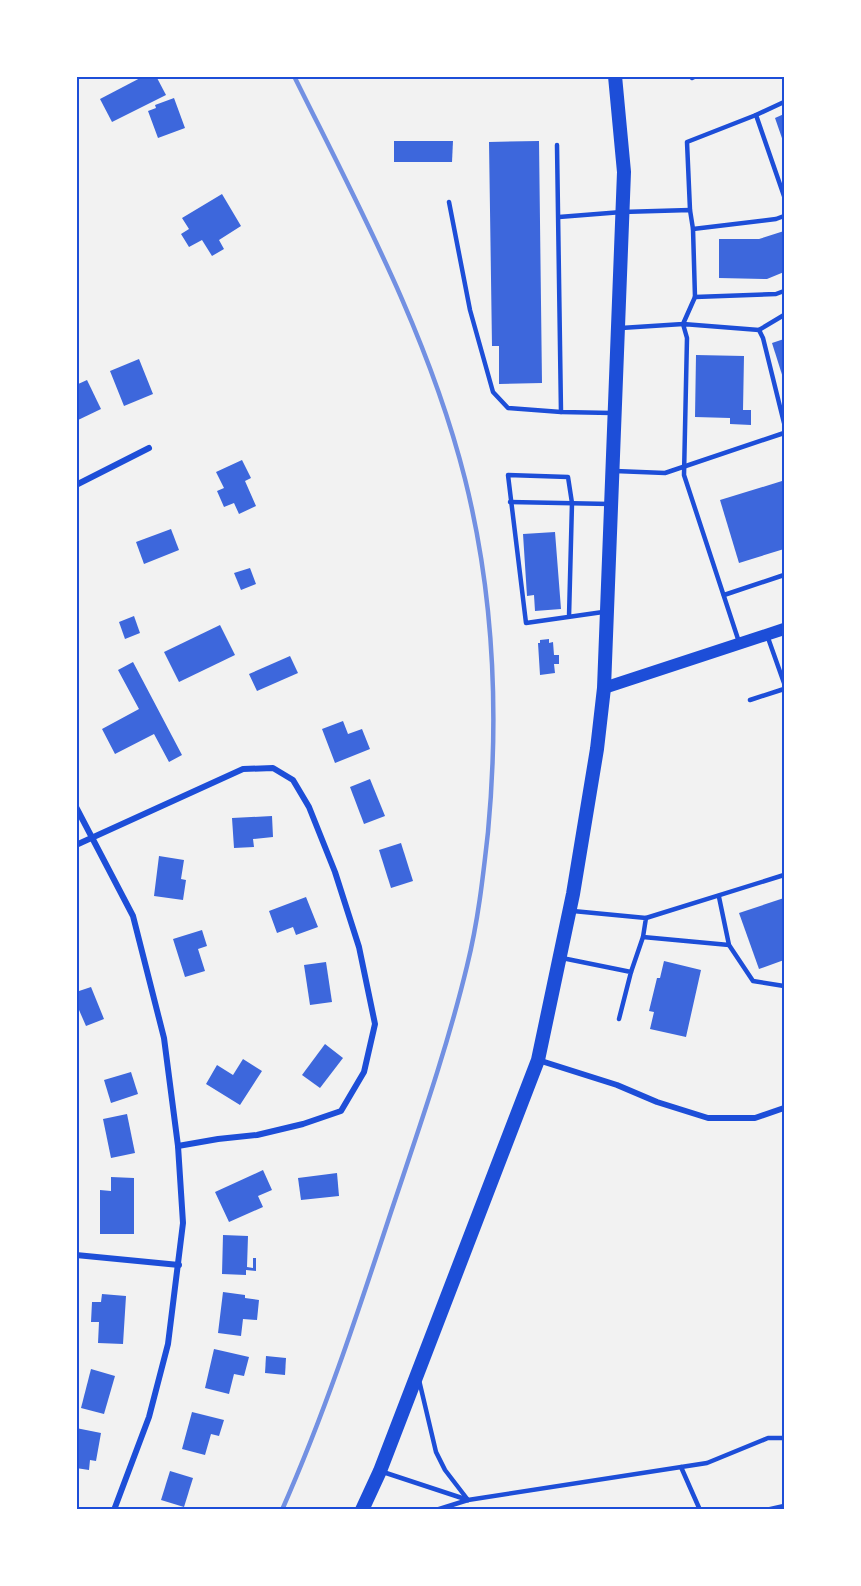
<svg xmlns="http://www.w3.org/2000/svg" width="861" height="1586" font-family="'Times New Roman',serif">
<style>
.building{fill:#3d67dc}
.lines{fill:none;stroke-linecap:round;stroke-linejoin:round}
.service{stroke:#1d4ed8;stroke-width:4.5}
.minor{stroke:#1d4ed8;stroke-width:6}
.secondary{stroke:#1d4ed8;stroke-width:12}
.primary{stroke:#1d4ed8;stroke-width:14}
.rail{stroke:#7290e2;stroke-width:4.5}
.neatline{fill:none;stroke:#1d4ed8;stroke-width:2}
</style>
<rect width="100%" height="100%" fill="#f2f2f2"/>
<!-- building -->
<g class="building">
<polygon points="144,76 156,76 166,95 112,122 100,99"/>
<polygon points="174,98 185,128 158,138 148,111 156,108 155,105"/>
<polygon points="784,114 784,144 775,118"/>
<polygon points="394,141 453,141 452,162 394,162"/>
<polygon points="539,141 542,383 499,384 499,346 492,346 489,142"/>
<polygon points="222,194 241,226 219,240 224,249 212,256 202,240 189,247 181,234 189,229 182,218"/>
<polygon points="784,231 784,272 767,279 719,278 719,239 759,239"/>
<polygon points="784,339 784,381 772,343"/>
<polygon points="696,355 744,356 743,410 751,410 751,425 730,424 730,418 695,417"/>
<polygon points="139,359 153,394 124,406 110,371"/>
<polygon points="87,380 101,409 76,421 76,385"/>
<polygon points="242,460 251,478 245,481 256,506 239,514 234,503 224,507 217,491 224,488 216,472"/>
<polygon points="782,481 784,490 784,549 739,563 720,500"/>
<polygon points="171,529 179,550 144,564 136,542"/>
<polygon points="555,532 561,609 535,611 534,595 527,596 523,534"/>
<polygon points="250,568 256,584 241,590 234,573"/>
<polygon points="134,616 140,633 125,639 119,622"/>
<polygon points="220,625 235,655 179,682 164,652"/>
<polygon points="549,639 549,643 553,642 554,655 559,655 559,664 554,664 555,673 540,675 538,643 540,643 540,640"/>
<polygon points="290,656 298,673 257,691 249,674"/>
<polygon points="133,662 182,755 169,762 154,734 115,754 102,729 139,709 118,670"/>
<polygon points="343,721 348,734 362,729 370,749 335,763 322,729"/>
<polygon points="370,779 385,816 364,824 350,787"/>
<polygon points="272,816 273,837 253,839 254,847 234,848 232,818"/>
<polygon points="401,843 413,881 391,888 379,850"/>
<polygon points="159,856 184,860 181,879 186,880 183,900 154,896"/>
<polygon points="306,897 318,927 296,935 293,927 277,933 269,911"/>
<polygon points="784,898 784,960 759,969 739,913"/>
<polygon points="202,930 207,946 198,949 205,971 185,977 173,939"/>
<polygon points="664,961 701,970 686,1037 650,1029 654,1012 649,1011 657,978 660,978"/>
<polygon points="326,962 332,1002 310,1005 304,965"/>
<polygon points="91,987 104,1019 86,1026 76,1003 76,992"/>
<polygon points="325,1044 343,1058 320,1088 302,1075"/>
<polygon points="243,1059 262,1071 240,1105 206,1084 217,1065 233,1075"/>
<polygon points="131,1072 138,1094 111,1103 104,1080"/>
<polygon points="127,1114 135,1153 111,1158 103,1119"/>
<polygon points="263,1170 272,1190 258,1196 263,1207 229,1222 215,1192"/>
<polygon points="337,1173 339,1196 301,1200 298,1178"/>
<polygon points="111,1177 134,1178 134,1234 100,1234 100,1190 111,1191"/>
<polygon points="223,1235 248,1236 247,1267 253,1268 253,1258 256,1258 256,1271 246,1270 246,1275 222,1274"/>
<polygon points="223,1292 245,1295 245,1298 259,1300 257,1320 243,1319 241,1336 218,1333"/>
<polygon points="102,1294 126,1296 123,1344 98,1343 99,1322 91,1322 92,1302 101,1302"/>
<polygon points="214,1349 249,1357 244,1376 234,1374 229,1394 205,1388"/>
<polygon points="266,1356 286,1358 285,1375 265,1373"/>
<polygon points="91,1369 115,1376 104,1414 81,1408"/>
<polygon points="192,1412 224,1420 219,1436 211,1434 205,1455 182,1449"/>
<polygon points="76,1428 101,1433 96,1461 90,1460 89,1470 76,1468"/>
<polygon points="170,1471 193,1478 184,1507 161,1500"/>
</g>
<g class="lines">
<!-- service -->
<g class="service">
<polyline points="691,76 692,78 696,76"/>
<polyline points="784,102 756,115 784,196"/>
<polyline points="557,145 561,412 612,413"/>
<polyline points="449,202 470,310 493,392 508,408 561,412"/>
<polyline points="690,210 687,142 756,115"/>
<polyline points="559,217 622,212 690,210 693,229 776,219 784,216"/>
<polyline points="693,229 695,297 776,294 784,291"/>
<polyline points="621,328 683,324 695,297"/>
<polyline points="759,330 784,315"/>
<polyline points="615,471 665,473 784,433"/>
<polyline points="510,502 610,504"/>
<polyline points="724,595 784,575"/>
<polyline points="569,617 572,503 568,477 508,475 526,623 603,612"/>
<polyline points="767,635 784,683"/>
<polyline points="739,642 684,475 687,338 683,324 759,330 763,338 784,423"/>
<polyline points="750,700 784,689"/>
<polyline points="719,897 729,945 753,981 784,986"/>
<polyline points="573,911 646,918 643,937 631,972"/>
<polyline points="646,918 784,875"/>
<polyline points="643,937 729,945"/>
<polyline points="562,958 631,972 619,1019"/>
<polyline points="419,1380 436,1452 445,1470 468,1500"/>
<polyline points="681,1467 700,1510"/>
<polyline points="383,1472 468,1500"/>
<polyline points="436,1510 468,1500 707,1463 768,1438 784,1438"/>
<polyline points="766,1510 784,1506"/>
</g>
<!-- minor -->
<g class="minor">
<polyline points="76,485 149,448"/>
<polyline points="76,807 133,916 164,1038 178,1146 183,1223 168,1344 149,1417 114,1510"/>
<polyline points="76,845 243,769 273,768 293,780 309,807 335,872 359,947 375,1024 364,1072 341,1111 303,1124 257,1135 218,1139 178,1146"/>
<polyline points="538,1060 617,1085 657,1102 708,1118 755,1118 784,1108"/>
<polyline points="76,1255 179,1265"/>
</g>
<!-- secondary -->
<polyline class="secondary" points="604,688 784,629"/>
<!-- primary -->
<polyline class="primary" points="362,1510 380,1471 538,1060 573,894 597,749 604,688 624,172 615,76"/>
<!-- rail -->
<path class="rail" d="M282,1510c43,-97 76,-198 109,-298 27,-81 56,-163 76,-246 11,-44 16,-89 21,-134 11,-118 6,-237 -23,-353 -36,-143 -106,-272 -171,-403"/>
</g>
<!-- border -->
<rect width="861" height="1586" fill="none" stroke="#ffffff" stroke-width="156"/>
<rect x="78" y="78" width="705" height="1430" class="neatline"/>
</svg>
